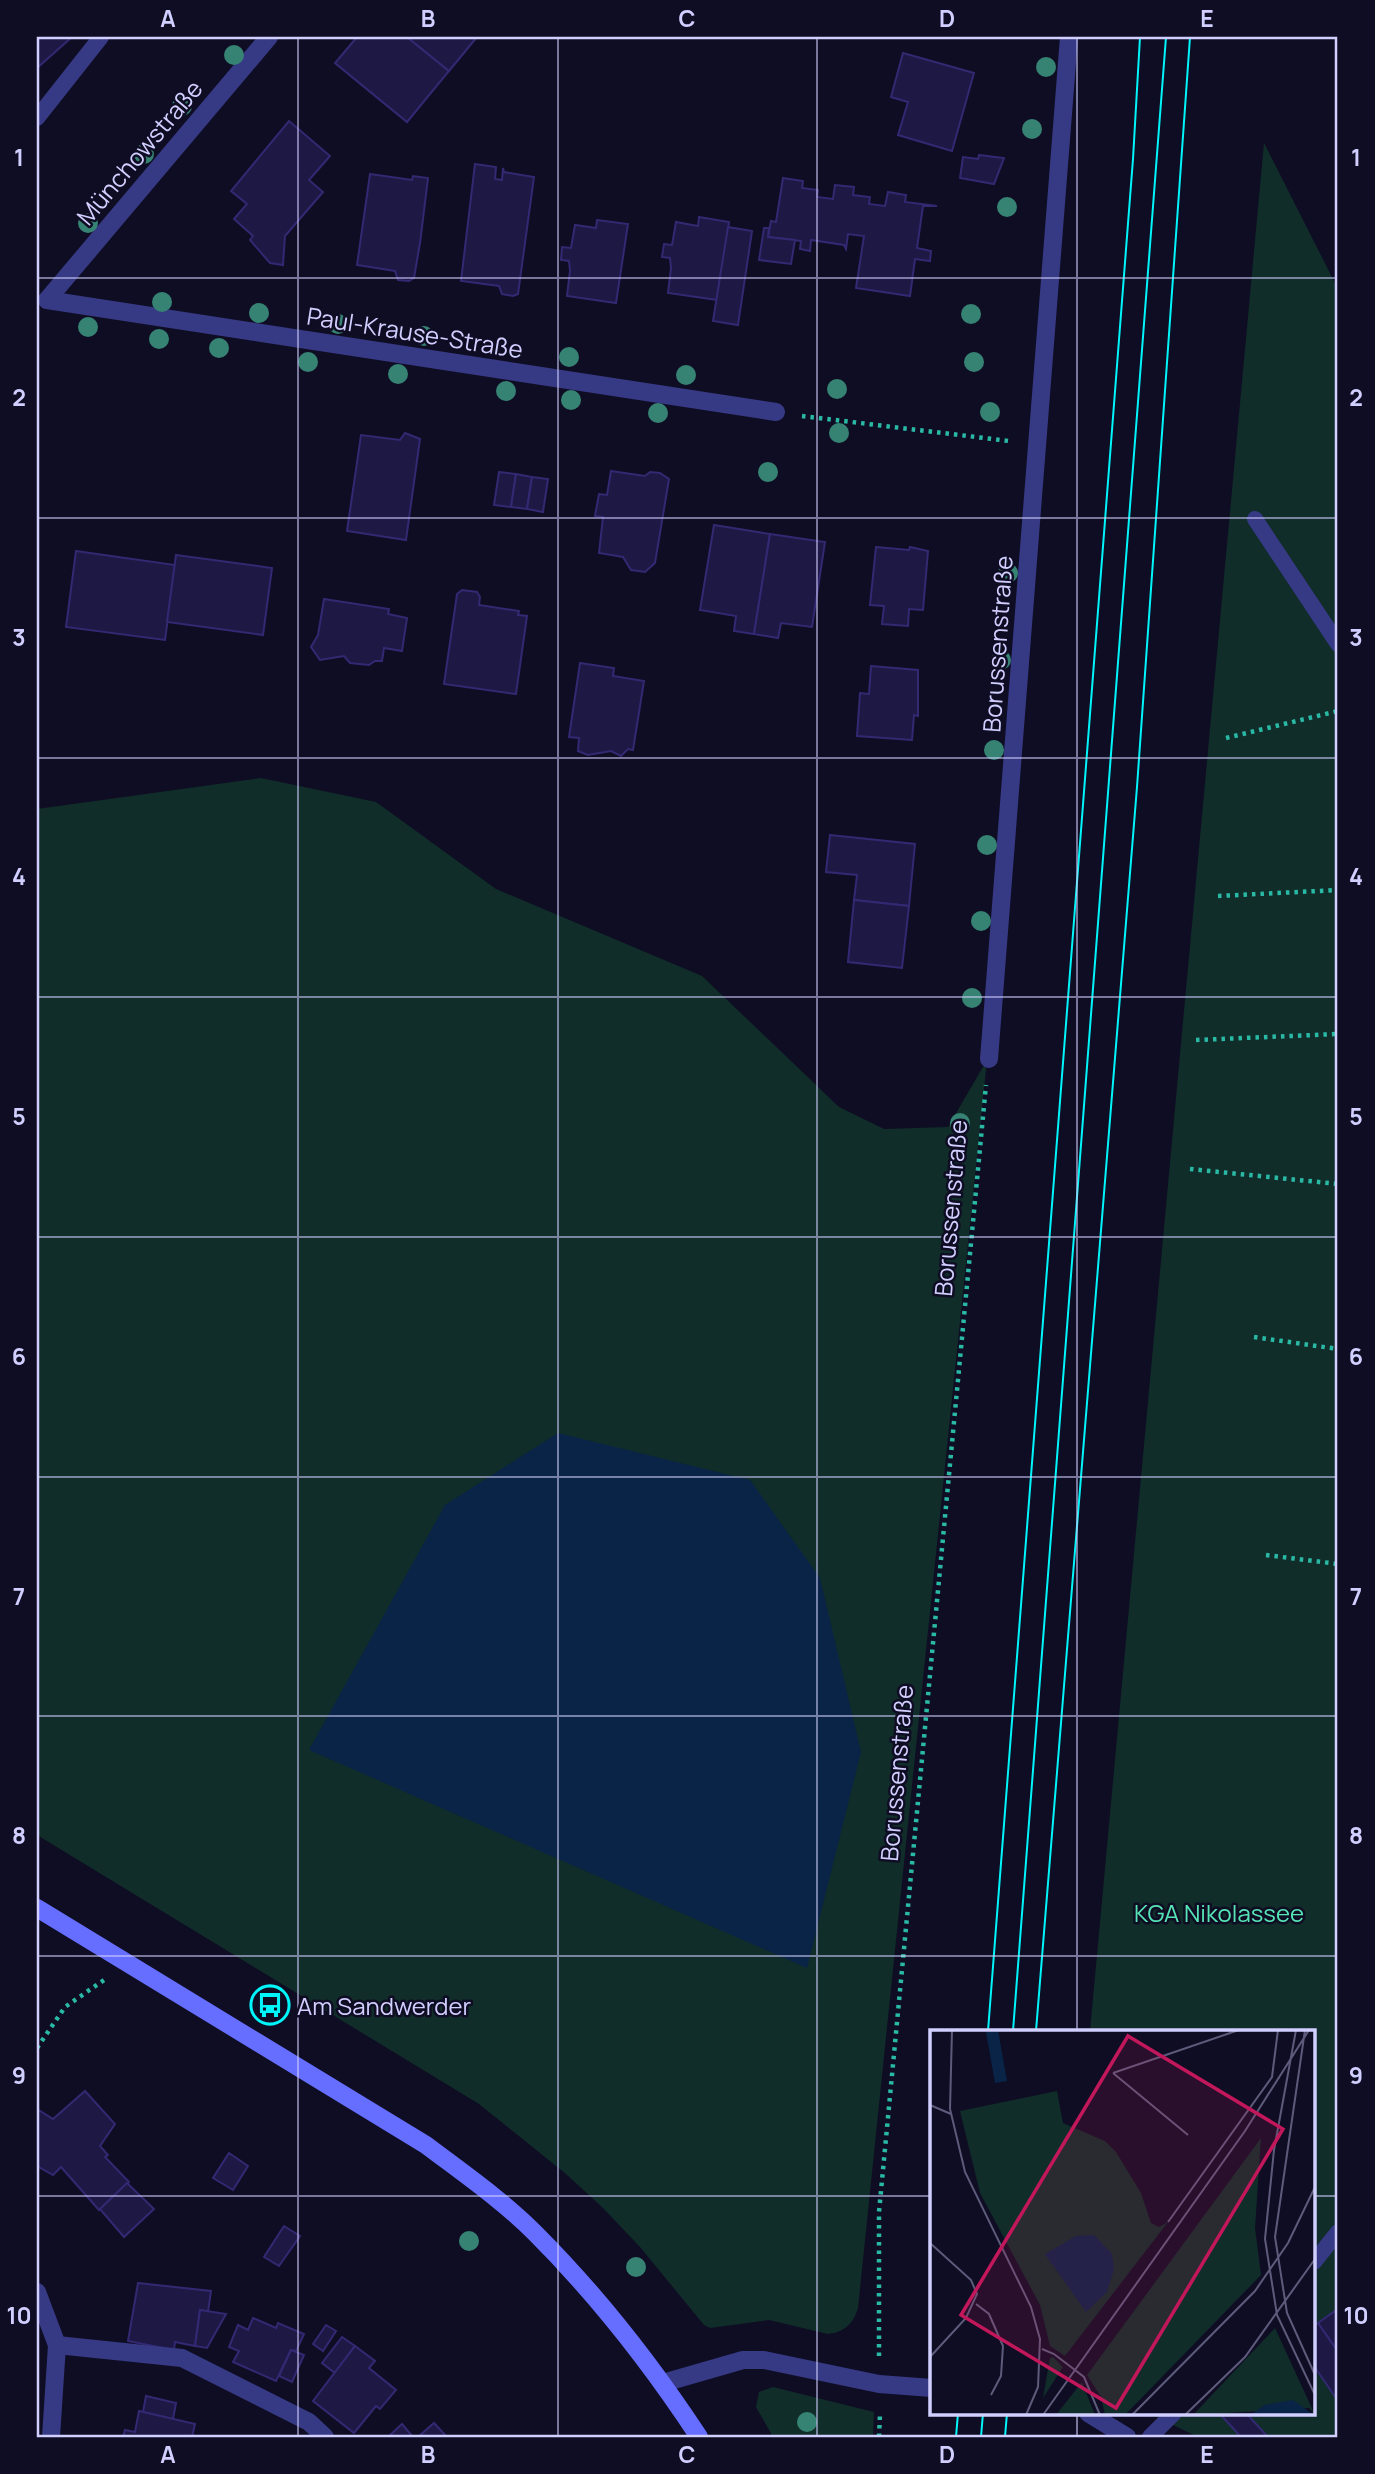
<svg xmlns="http://www.w3.org/2000/svg" width="1375" height="2474" font-family="Manrope,sans-serif">
<style>
.green{fill:#102d2a}
.water{fill:#092446}
.building{fill:#1e1845;stroke:#322972;stroke-width:2}
.lines{fill:none;stroke-linecap:round;stroke-linejoin:round}
.path{stroke:#29b9a5;stroke-width:4.5;stroke-dasharray:3.5 5;stroke-linecap:butt}
.service{stroke:#363984;stroke-width:16}
.minor{stroke:#363984;stroke-width:18}
.secondary{stroke:#666eff;stroke-width:18}
.tram{stroke:#00f5fa;stroke-width:2}
.tree{fill:#368374}
.grid{fill:none;stroke:#d1cfff;stroke-width:2;stroke-opacity:0.55}
.labels{text-anchor:middle;dominant-baseline:central;stroke-width:5;stroke-linejoin:round;paint-order:stroke}
.street-label{font-size:24px;fill:#d1cfff;stroke:#0f0d23}
.park-label{font-size:24px;fill:#56e4b6;stroke:#0f0d23}
.poi-label{font-size:24px;fill:#d1cfff;stroke:#0f0d23;text-anchor:start}
.inset-road{fill:none;stroke:#5d5b7b;stroke-width:2}
.view{fill:#c2185b;fill-opacity:0.15;stroke:#c2185b;stroke-width:3.5}
.inset-edge{fill:none;stroke:#d1cfff;stroke-width:3.5}
.neatline{fill:none;stroke:#d1cfff;stroke-width:2.5}
.grid-label{font-size:23px;text-anchor:middle;font-weight:bold;fill:#d1cfff}
</style>
<rect width="100%" height="100%" fill="#0f0d23"/>
<!-- green -->
<g class="green">
<polygon points="1264,143 1338,289 1338,2437 1198,2437 1148,2413 1314,2413 1314,2031 1090,2031"/>
<path d="M261,778l115,24 120,87 206,87 137,131 45,22 64,-2 39,-67 -129,1248c-5,16 -13,24 -30,26l-59,-14 -59,8 -6,-3 -64,-78 -38,-40 -36,-33 -87,-70 -442,-269v-1026z"/>
<polygon points="773,2387 874,2412 873,2437 773,2437 756,2407 759,2392"/>
</g>
<!-- water -->
<polygon class="water" points="558,1433 750,1480 820,1578 861,1752 807,1968 309,1750 445,1505"/>
<!-- building -->
<g class="building">
<polygon points="37,37 72,37 37,68"/>
<polygon points="357,37 407,37 449,71 407,122 335,63"/>
<polygon points="407,37 477,37 449,71"/>
<polygon points="903,53 974,73 952,151 898,135 908,102 891,97"/>
<polygon points="289,121 330,156 309,180 323,192 285,236 283,265 270,263 250,240 253,236 234,219 247,204 231,191"/>
<polygon points="979,155 1004,158 994,184 960,178 963,157 978,159"/>
<polygon points="475,164 496,167 495,179 502,180 503,168 504,172 534,177 518,294 513,296 502,294 499,286 461,281"/>
<polygon points="370,174 412,180 413,176 428,178 420,243 414,278 409,281 398,280 395,271 357,265"/>
<polygon points="783,178 803,181 802,188 818,190 817,197 833,199 835,185 854,187 853,195 870,197 869,204 885,206 888,192 906,195 905,202 937,206 923,206 917,248 931,251 930,261 915,259 910,296 856,288 864,236 848,234 846,249 844,245 811,240 810,251 800,249 801,241 768,237 771,221 776,222"/>
<polygon points="699,217 729,222 718,300 668,293 671,268 670,258 662,257 664,244 672,245 676,222 698,226"/>
<polygon points="597,220 628,224 616,303 567,296 570,271 569,261 561,260 562,247 571,248 575,225 596,228"/>
<polygon points="728,227 752,231 738,325 713,321"/>
<polygon points="764,228 769,228 768,237 795,240 791,264 759,260"/>
<polygon points="405,433 420,439 406,540 347,531 361,435 400,440"/>
<polygon points="611,471 645,476 650,472 660,473 669,479 655,563 645,572 631,570 623,557 599,553 603,517 595,516 599,494 607,495"/>
<polygon points="499,472 516,474 511,507 494,505"/>
<polygon points="516,474 532,477 527,509 511,507"/>
<polygon points="532,477 548,479 543,512 527,509"/>
<polygon points="714,525 770,534 754,634 734,631 736,616 700,610"/>
<polygon points="770,534 825,542 812,627 781,623 778,638 754,634"/>
<polygon points="876,547 909,550 910,547 928,551 923,610 909,609 908,626 882,624 884,606 870,605"/>
<polygon points="76,551 175,565 165,640 66,627"/>
<polygon points="176,555 272,568 263,635 167,622"/>
<polygon points="462,590 477,592 480,597 479,605 519,611 518,615 527,616 516,694 444,684 457,594"/>
<polygon points="324,599 389,609 388,614 407,618 402,651 384,648 382,661 375,661 369,665 350,663 344,656 320,660 311,647 318,635"/>
<polygon points="580,663 614,668 613,676 644,681 633,750 628,749 621,756 611,751 588,755 578,751 579,738 569,737"/>
<polygon points="871,666 918,670 918,716 914,715 912,740 857,736 860,693 869,694"/>
<polygon points="830,835 915,844 909,906 854,900 857,875 826,872"/>
<polygon points="854,900 909,906 902,968 848,962"/>
<polygon points="85,2091 115,2124 100,2146 108,2155 105,2157 129,2182 99,2210 61,2167 53,2175 37,2166 37,2109 53,2119"/>
<polygon points="229,2153 248,2166 233,2190 213,2178"/>
<polygon points="127,2183 154,2209 124,2237 100,2209"/>
<polygon points="284,2226 300,2236 279,2266 264,2257"/>
<polygon points="138,2283 211,2291 208,2312 200,2310 195,2346 175,2342 174,2350 128,2341"/>
<polygon points="200,2310 226,2314 207,2348 195,2346"/>
<polygon points="1335,2311 1338,2315 1338,2352 1318,2323"/>
<polygon points="253,2318 276,2328 278,2323 304,2334 296,2351 291,2350 276,2381 233,2362 239,2351 229,2347 238,2325 248,2330"/>
<polygon points="1318,2323 1338,2352 1338,2401 1314,2366 1314,2326"/>
<polygon points="326,2325 336,2331 323,2351 313,2344"/>
<polygon points="342,2337 355,2346 335,2373 322,2363"/>
<polygon points="355,2346 375,2361 369,2368 396,2390 380,2409 376,2406 354,2433 313,2401"/>
<polygon points="291,2350 304,2355 292,2382 279,2376"/>
<polygon points="146,2396 176,2403 173,2419 143,2412"/>
<polygon points="139,2411 195,2424 192,2437 123,2437 125,2430 135,2432"/>
<polygon points="1219,2413 1246,2413 1268,2437 1241,2437"/>
<polygon points="434,2423 447,2437 418,2437"/>
<polygon points="402,2424 413,2437 388,2437"/>
</g>
<g class="lines">
<!-- path -->
<g class="path">
<polyline points="802,416 1009,441"/>
<polyline points="1226,738 1338,711"/>
<polyline points="1218,896 1338,890"/>
<polyline points="1196,1040 1338,1034"/>
<polyline points="1190,1169 1338,1184"/>
<polyline points="1254,1337 1338,1349"/>
<polyline points="1266,1555 1338,1564"/>
<polyline points="37,2048 65,2007 104,1980"/>
<polyline points="879,2356 879,2212 986,1085"/>
<polyline points="879,2437 880,2414"/>
</g>
<!-- service -->
<g class="service">
<polyline points="37,118 101,37"/>
<polyline points="1255,519 1338,644"/>
<polyline points="1314,2262 1338,2232"/>
<polyline points="1150,2437 1174,2413"/>
</g>
<!-- minor -->
<g class="minor">
<polyline points="47,300 776,412"/>
<polyline points="47,300 269,37"/>
<polyline points="989,1059 1069,37"/>
<polyline points="37,2292 57,2345 51,2437"/>
<polyline points="57,2345 182,2358 309,2422 325,2437"/>
<polyline points="663,2383 743,2360 764,2360 879,2384 932,2388"/>
<polyline points="1088,2413 1127,2437"/>
</g>
<!-- secondary -->
<path class="secondary" d="M37,1908l389,237c37,28 76,55 109,88 62,62 116,131 164,204"/>
<!-- tram -->
<g class="tram">
<polyline points="988,2031 1133,159 1140,37"/>
<polyline points="1013,2031 1166,37"/>
<polyline points="1036,2031 1137,787 1190,37"/>
<polyline points="956,2437 958,2413"/>
<polyline points="981,2437 983,2413"/>
<polyline points="1005,2437 1007,2413"/>
</g>
</g>
<!-- trees -->
<g class="tree">
<circle cx="234" cy="55" r="10"/>
<circle cx="1046" cy="67" r="10"/>
<circle cx="182" cy="106" r="10"/>
<circle cx="1032" cy="129" r="10"/>
<circle cx="144" cy="154" r="10"/>
<circle cx="1007" cy="207" r="10"/>
<circle cx="88" cy="223" r="10"/>
<circle cx="162" cy="302" r="10"/>
<circle cx="259" cy="313" r="10"/>
<circle cx="971" cy="314" r="10"/>
<circle cx="338" cy="324" r="10"/>
<circle cx="88" cy="327" r="10"/>
<circle cx="424" cy="336" r="10"/>
<circle cx="159" cy="339" r="10"/>
<circle cx="219" cy="348" r="10"/>
<circle cx="569" cy="357" r="10"/>
<circle cx="308" cy="362" r="10"/>
<circle cx="974" cy="362" r="10"/>
<circle cx="398" cy="374" r="10"/>
<circle cx="686" cy="375" r="10"/>
<circle cx="837" cy="389" r="10"/>
<circle cx="506" cy="391" r="10"/>
<circle cx="571" cy="400" r="10"/>
<circle cx="990" cy="412" r="10"/>
<circle cx="658" cy="413" r="10"/>
<circle cx="839" cy="433" r="10"/>
<circle cx="768" cy="472" r="10"/>
<circle cx="1008" cy="573" r="10"/>
<circle cx="1001" cy="660" r="10"/>
<circle cx="994" cy="750" r="10"/>
<circle cx="987" cy="845" r="10"/>
<circle cx="981" cy="921" r="10"/>
<circle cx="972" cy="998" r="10"/>
<circle cx="960" cy="1123" r="10"/>
<circle cx="469" cy="2241" r="10"/>
<circle cx="636" cy="2267" r="10"/>
<circle cx="807" cy="2422" r="10"/>
</g>
<!-- grid -->
<path class="grid" d="M298,37v2400M558,37v2400M817,37v2400M1077,37v1994M37,278h1301M37,518h1301M37,758h1301M37,997h1301M37,1237h1301M37,1477h1301M37,1716h1301M37,1956h1301M37,2196h895M1314,2196h24M1077,2413v24"/>
<!-- icons -->
<defs>
<g id="bus-ring" transform="scale(2.0125)"><circle r="9.5" fill="#0f0d23" stroke="#00f5fa" stroke-width="1.5"/><path d="M-5-6H5V4H4V6H2V4H-2V6H-4V4H-5ZM-3.5-4V0h7V-4ZM-3.5 1.2v1.5H-2V1.2ZM2 1.2v1.5H3.5V1.2Z" fill="#00f5fa"/></g>
</defs>
<g fill-rule="evenodd">
<use href="#bus-ring" x="270" y="2005"/>
</g>
<g class="labels">
<!-- street labels -->
<g class="street-label">
<text transform="translate(139 152) rotate(-50)">Münchowstraße</text>
<text transform="translate(415 332) rotate(9)">Paul-Krause-Straße</text>
<text transform="translate(997 644) rotate(-86)">Borussenstraße</text>
<text transform="translate(950 1208) rotate(-85)">Borussenstraße</text>
<text transform="translate(896 1773) rotate(-85)">Borussenstraße</text>
</g>
<!-- park labels -->
<g class="park-label">
<text x="1219" y="1912">KGA Nikolassee</text>
</g>
<!-- poi labels -->
<g class="poi-label">
<text x="297" y="2005">Am Sandwerder</text>
</g>
</g>
<!-- overview -->
<g transform="translate(930 2030)">
<rect width="385" height="385" fill="#0f0d23"/>
<path d="M127,61l6,32 42,18 11,11 25,41 10,30 8,4 9,-5 -103,134 -15,-10 -10,-41 -60,-112 -20,-82zM331,108l-6,90 6,47 -136,140h-20l-4,-18 -14,-22zM345,298l40,87 -6,-7 -116,7zM123,327l10,10 -20,31 7,-40zM152,352l13,33h-39z" fill="#102d2a"/>
<path d="M68,0l9,51 -12,2 -9,-51zM164,205l18,19 2,15 -7,23 -21,20 -41,-58 31,-18zM363,370l21,15h-64l15,-10z" fill="#092446"/>
<path class="inset-road" d="M22,0l-2,79 15,63 66,135 9,32 -2,48 -12,28M366,0l-22,120 -9,89 12,76 38,80M375,0l-30,207 12,76 28,62M183,43l126,-43M183,43l75,62M0,75l21,9M238,192l104,-145 6,-47M0,213l41,37 6,14 -11,24 -36,39M46,274l13,10 14,32 -2,30 -10,19M112,319l12,5 30,23 16,38M113,385l202,-284 64,-101M202,385l123,-124 33,-48 27,-56M255,385l60,-58 70,-98"/>
<path class="view" d="M198,6l155,93 -167,279 -155,-93z"/>
<rect width="385" height="385" class="inset-edge"/>
</g>
<!-- border -->
<rect width="1375" height="2474" fill="none" stroke="#0f0d23" stroke-width="77"/>
<rect x="38" y="38" width="1298" height="2398" class="neatline"/>
<g class="grid-label">
<text x="168" y="27">A</text>
<text x="428" y="27">B</text>
<text x="687" y="27">C</text>
<text x="947" y="27">D</text>
<text x="1207" y="27">E</text>
<text x="19" y="166">1</text>
<text x="1356" y="166">1</text>
<text x="19" y="406">2</text>
<text x="1356" y="406">2</text>
<text x="19" y="646">3</text>
<text x="1356" y="646">3</text>
<text x="19" y="885">4</text>
<text x="1356" y="885">4</text>
<text x="19" y="1125">5</text>
<text x="1356" y="1125">5</text>
<text x="19" y="1365">6</text>
<text x="1356" y="1365">6</text>
<text x="19" y="1605">7</text>
<text x="1356" y="1605">7</text>
<text x="19" y="1844">8</text>
<text x="1356" y="1844">8</text>
<text x="19" y="2084">9</text>
<text x="1356" y="2084">9</text>
<text x="19" y="2324">10</text>
<text x="1356" y="2324">10</text>
<text x="168" y="2463">A</text>
<text x="428" y="2463">B</text>
<text x="687" y="2463">C</text>
<text x="947" y="2463">D</text>
<text x="1207" y="2463">E</text>
</g>
</svg>
